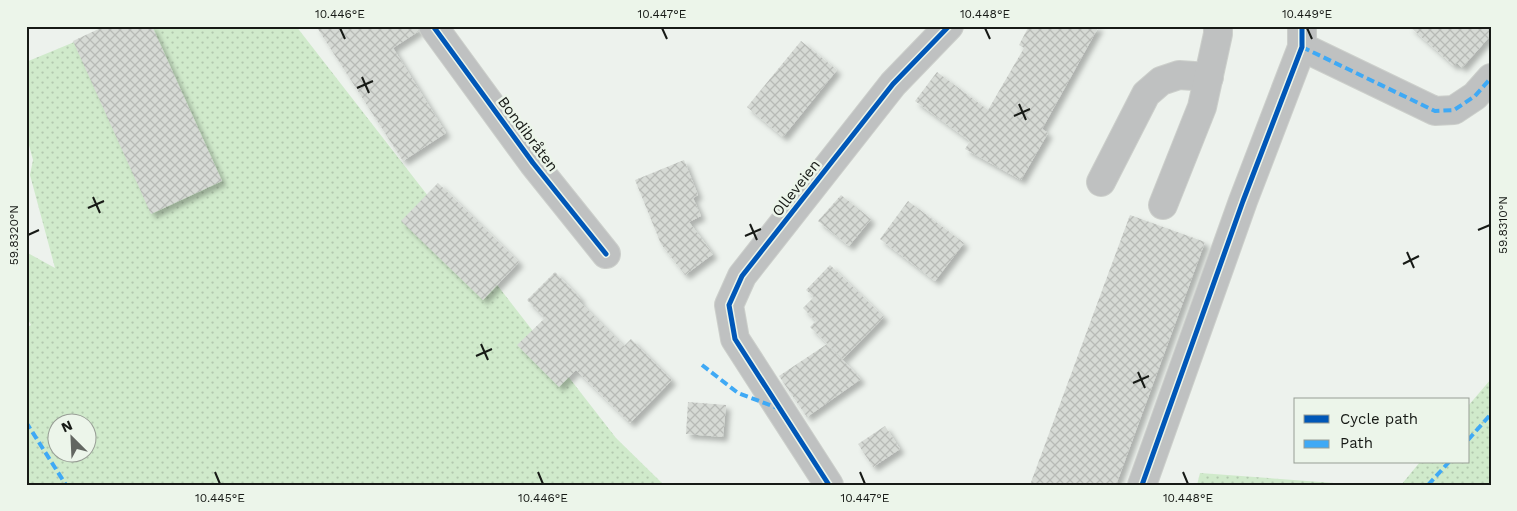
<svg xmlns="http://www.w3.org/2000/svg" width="1517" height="511" font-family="'Work Sans',sans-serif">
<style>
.grass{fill:url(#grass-dots);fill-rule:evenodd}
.building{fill:url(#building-cross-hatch);filter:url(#shadow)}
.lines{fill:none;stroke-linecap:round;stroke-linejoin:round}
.minor-casing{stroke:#cccfcb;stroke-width:30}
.minor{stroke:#bfc1c1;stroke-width:28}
.quiet{stroke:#3fa9f5;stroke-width:4;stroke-dasharray:8 4;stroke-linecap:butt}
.cycleway-casing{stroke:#ecf5ea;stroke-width:8}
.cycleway{stroke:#0057b8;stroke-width:5}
.ticks{fill:none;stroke:#171a16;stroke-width:2}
.labels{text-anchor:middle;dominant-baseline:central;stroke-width:5;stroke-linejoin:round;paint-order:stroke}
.street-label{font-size:15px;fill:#171a16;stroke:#ecf5ea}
.neatline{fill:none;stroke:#171a16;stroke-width:2}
.ticks-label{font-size:12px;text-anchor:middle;fill:#171a16}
</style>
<defs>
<pattern id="grass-dots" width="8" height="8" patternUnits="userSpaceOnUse" patternTransform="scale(1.25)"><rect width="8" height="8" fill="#d0eacb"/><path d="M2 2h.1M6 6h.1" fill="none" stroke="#b2c8ae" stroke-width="1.8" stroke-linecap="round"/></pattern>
<pattern id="building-cross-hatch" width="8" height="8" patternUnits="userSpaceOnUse" patternTransform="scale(1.25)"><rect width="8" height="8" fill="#d6dad5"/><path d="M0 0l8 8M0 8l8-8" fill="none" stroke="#b7bab6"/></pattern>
<filter id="shadow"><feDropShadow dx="4.5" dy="4.5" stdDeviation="2.5" flood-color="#0004"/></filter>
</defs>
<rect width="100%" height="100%" fill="#edf2ed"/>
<!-- grass -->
<g class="grass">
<path d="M113,26h183l320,412 48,47h-638v-157l5,-3 -5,-9v-64l29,16 -25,-93 3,-15 -7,-26v-72zM58,424h30v30h-30z"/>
<polygon points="1491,379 1491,485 1401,485 1420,462 1468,462 1468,406"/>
<polygon points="1200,473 1361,485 1197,485"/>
</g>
<!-- building -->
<g class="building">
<polygon points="105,26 152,26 222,181 151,214 73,41"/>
<polygon points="316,26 418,26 419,31 393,48 446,133 403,161"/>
<polygon points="1029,26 1099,26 1042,129 1048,133 1021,180 965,149 970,141 915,101 937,72 988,110 1024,48 1019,45"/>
<polygon points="1409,26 1491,26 1491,35 1462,68 1457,63 1454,66"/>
<polygon points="801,41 837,70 783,137 747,107"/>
<polygon points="684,160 698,195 693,198 701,216 689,222 713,254 685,275 661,244 635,180"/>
<polygon points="438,183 519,262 483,300 401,221"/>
<polygon points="841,195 871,219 849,246 818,221"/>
<polygon points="908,201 964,243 935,281 880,239"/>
<polygon points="1130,215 1205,242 1116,485 1030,485"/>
<polygon points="830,265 884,317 843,359 810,327 816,321 803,308 814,297 806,290"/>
<polygon points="555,272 581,299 579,301 624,346 631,339 672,380 630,423 576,370 559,387 517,345 545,318 527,300"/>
<polygon points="827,344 861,379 807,417 779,376"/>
<polygon points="688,402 726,405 723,437 686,434"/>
<polygon points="885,426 900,449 873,467 858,444"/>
</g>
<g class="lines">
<!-- minor casing -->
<g class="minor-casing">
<g id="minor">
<polyline points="433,26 533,163 606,254"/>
<polyline points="1302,47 1435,111 1454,110 1475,96 1491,78"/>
<polyline points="1101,182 1146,94 1161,81 1179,75 1209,77"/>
<polyline points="1163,205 1202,107 1218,34 1218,26"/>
<polyline points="829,485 735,339 729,305 742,276 893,84 949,26"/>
<polyline points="1142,485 1243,201 1302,47 1302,26"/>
</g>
</g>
<!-- minor -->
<use href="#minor" class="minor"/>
<!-- quiet -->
<g class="quiet">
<polyline points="1302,47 1435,111 1454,110 1475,96 1491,78"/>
<polyline points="702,365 738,393 780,409"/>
<polyline points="26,422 66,485"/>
<polyline points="1468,440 1491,414"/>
<polyline points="1428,485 1449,462"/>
</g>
<!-- cycleway casing -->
<g class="cycleway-casing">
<g id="cycleway">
<polyline points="433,26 533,163 606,254"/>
<polyline points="829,485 735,339 729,305 742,276 893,84 949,26"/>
<polyline points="1142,485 1243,201 1302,47 1302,26"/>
</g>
</g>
<!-- cycleway -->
<use href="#cycleway" class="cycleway"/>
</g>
<!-- ticks -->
<path class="ticks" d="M340,28l5,11M662,28l5,11M985,28l5,11M1307,28l5,11M362,77l7,16M357,88l16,-7M1019,104l7,16M1014,116l16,-7M93,197l7,16M88,208l16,-7M750,224l7,16M1478,230l12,-5M28,235l11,-5M745,236l16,-7M1407,252l7,16M1403,264l16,-8M481,344l7,16M476,356l16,-7M1138,372l7,16M1133,383l16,-7M215,472l5,12M538,472l5,12M860,472l5,12M1183,472l5,12"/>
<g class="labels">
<!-- street labels -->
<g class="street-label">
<text transform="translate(528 134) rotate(53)">Bondibråten</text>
<text transform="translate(796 188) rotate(-52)">Olleveien</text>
</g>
</g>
<!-- border -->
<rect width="1517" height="511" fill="none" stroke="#ecf5ea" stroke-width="55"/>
<!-- legend -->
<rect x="1294" y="398" width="175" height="65" fill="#ecf5ea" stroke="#979d95"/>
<rect x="1304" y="415" width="25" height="8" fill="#0057b8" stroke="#979d95"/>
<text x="1340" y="424" font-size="15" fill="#171a16">Cycle path</text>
<rect x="1304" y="440" width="25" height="8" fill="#3fa9f5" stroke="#979d95"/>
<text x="1340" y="448" font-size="15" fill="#171a16">Path</text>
<!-- north arrow -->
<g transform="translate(72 438) rotate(336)"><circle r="24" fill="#ecf5ea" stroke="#979d95"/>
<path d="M0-4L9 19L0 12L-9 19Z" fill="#626661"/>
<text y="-8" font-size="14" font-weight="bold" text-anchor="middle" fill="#171a16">N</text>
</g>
<rect x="28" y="28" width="1462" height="456" class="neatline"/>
<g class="ticks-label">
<text x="340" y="18">10.446°E</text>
<text x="662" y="18">10.447°E</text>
<text x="985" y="18">10.448°E</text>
<text x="1307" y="18">10.449°E</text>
<text transform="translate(1503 225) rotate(-90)" y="4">59.8310°N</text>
<text transform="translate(14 235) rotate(-90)" y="4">59.8320°N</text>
<text x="220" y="502">10.445°E</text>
<text x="543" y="502">10.446°E</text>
<text x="865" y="502">10.447°E</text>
<text x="1188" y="502">10.448°E</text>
</g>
</svg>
